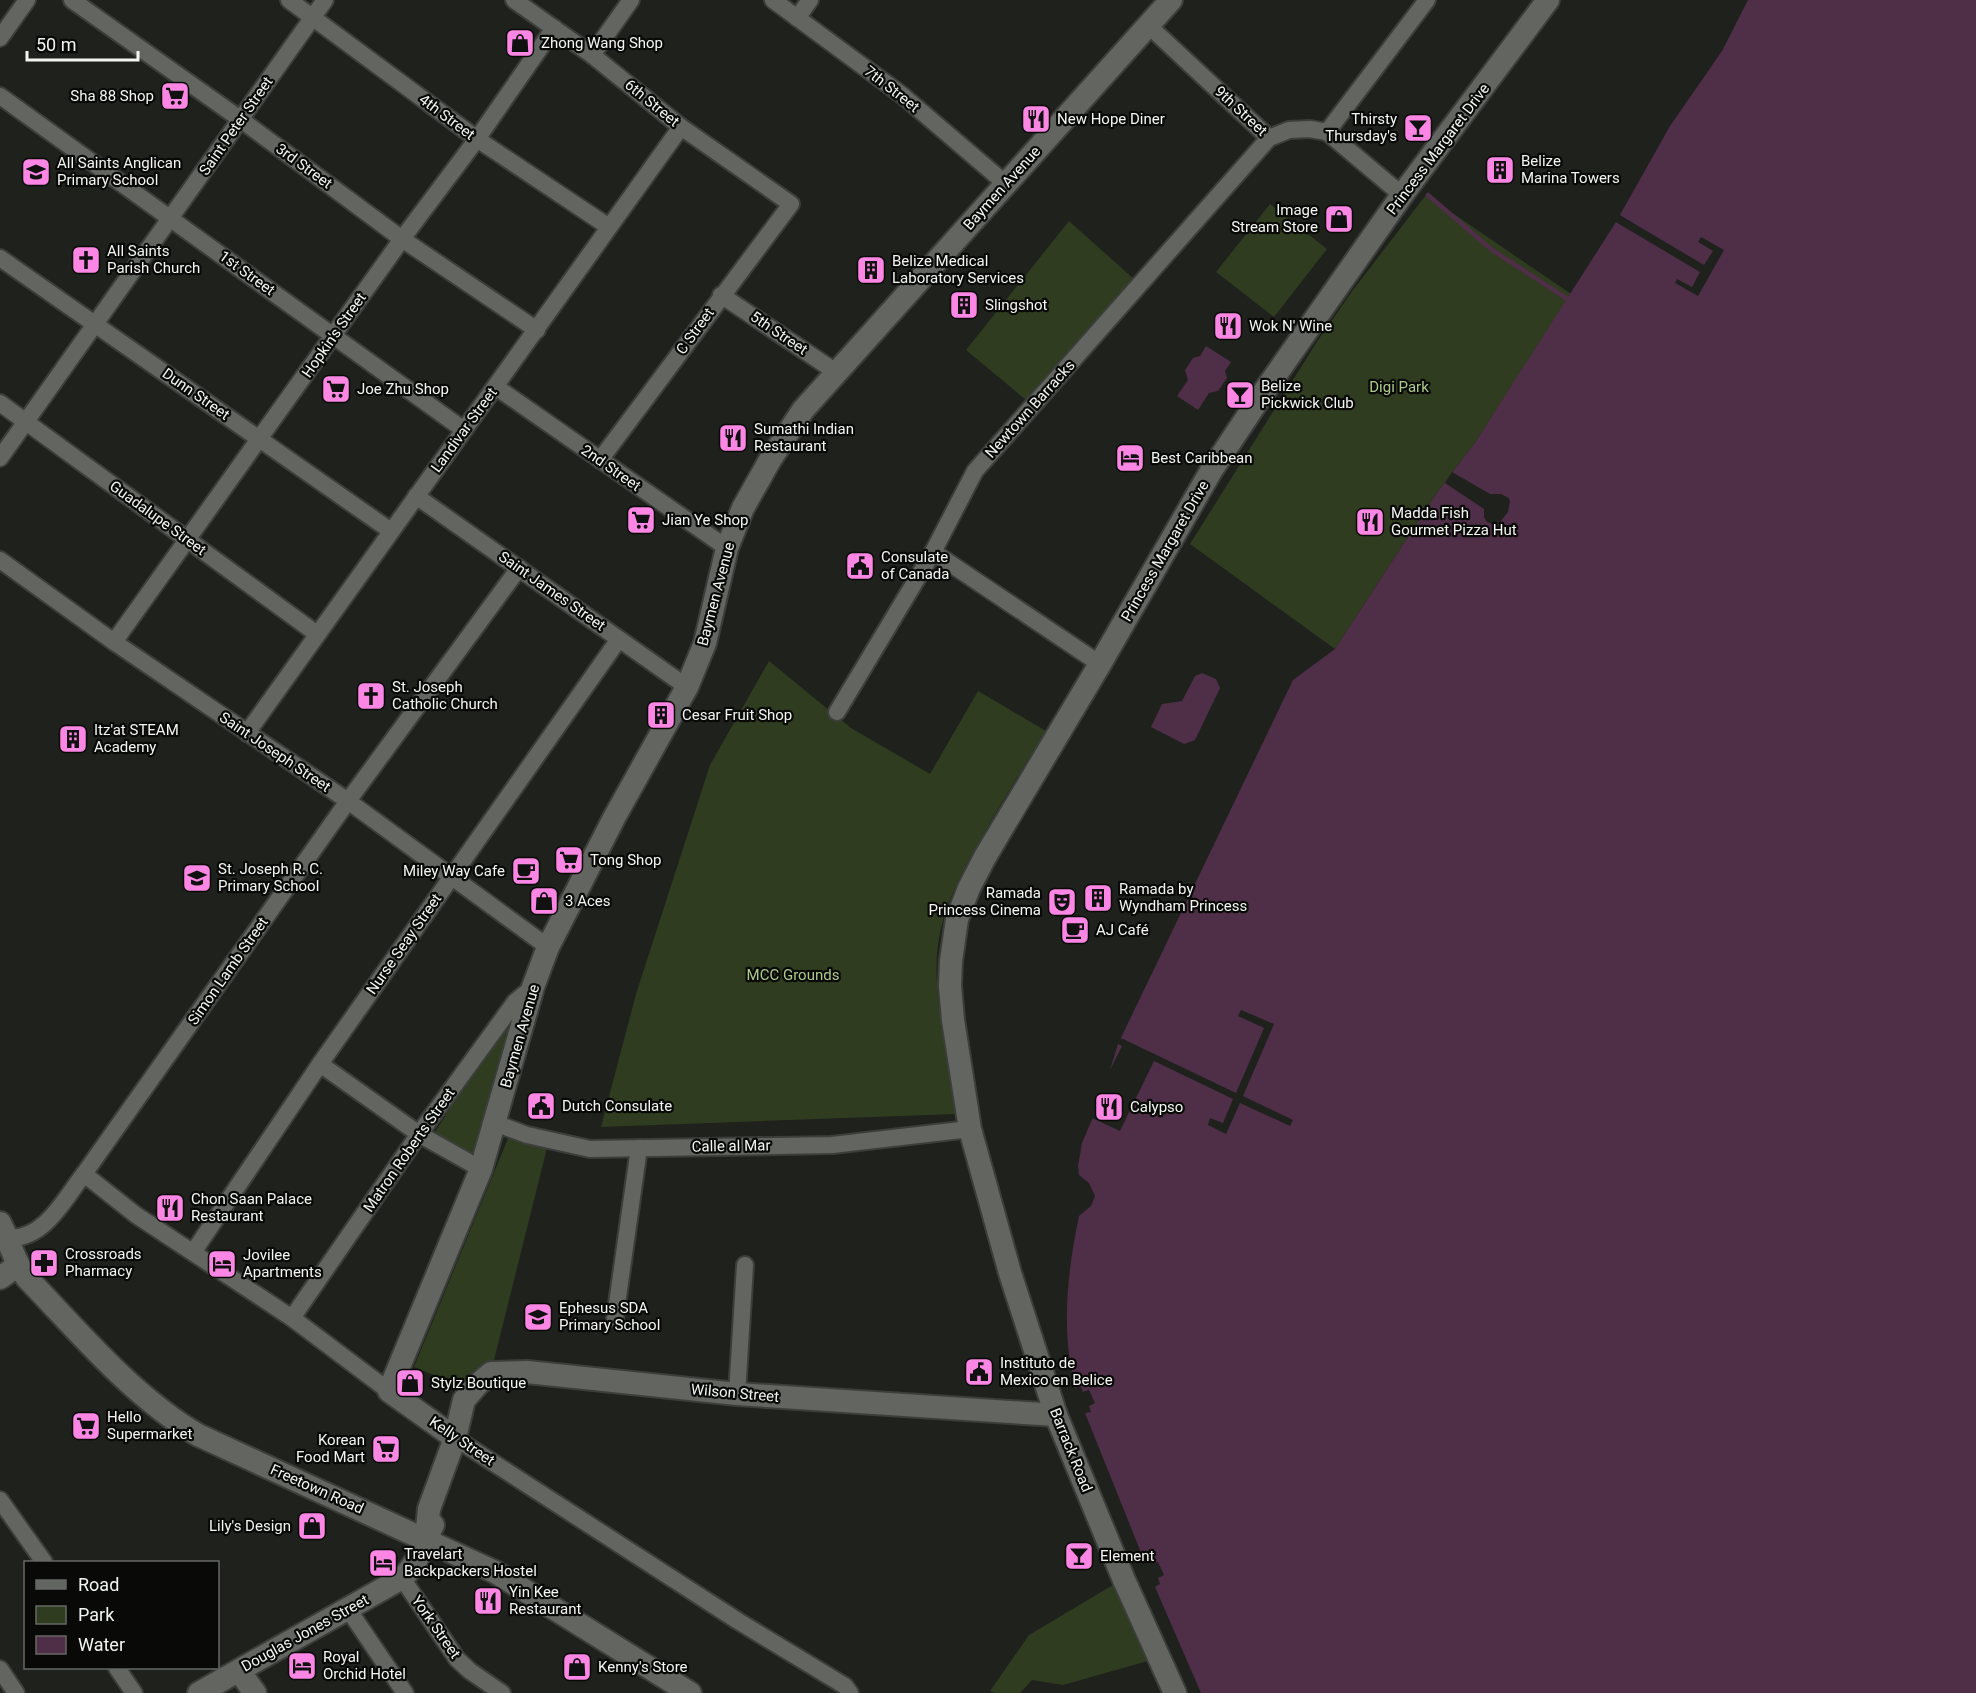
<svg xmlns="http://www.w3.org/2000/svg" width="1976" height="1693" font-family="Roboto,sans-serif">
<style>
.green{fill:#2f3c1f}
.water{fill:#4f2e48}
.pier{fill:#1f211d}
.lines{fill:none;stroke-linecap:round;stroke-linejoin:round}
.stream{stroke:#4f2e48;stroke-width:4.5}
.street-casing{stroke:#3c3e3b;stroke-width:20}
.secondary-casing{stroke:#3c3e3b;stroke-width:26}
.street{stroke:#636660;stroke-width:16}
.secondary{stroke:#636660;stroke-width:22}
.labels{text-anchor:middle;dominant-baseline:central;stroke-width:4.5;stroke-linejoin:round;paint-order:stroke}
.poi-label{font-size:15px;fill:#f3f5f2;stroke:#090a08;text-anchor:start}
.street-label{font-size:15px;fill:#f3f5f2;stroke:#090a08}
.park-label{font-size:15px;fill:#aeca8a;stroke:#090a08}
</style>
<rect width="100%" height="100%" fill="#1f211d"/>
<!-- green -->
<g class="green">
<polygon points="1426,195 1571,294 1476,441 1436,494 1335,649 1190,544 1318,340 1353,290"/>
<polygon points="1270,204 1327,249 1274,317 1216,272"/>
<polygon points="1069,221 1135,280 1026,400 966,350"/>
<path d="M769,661l82,67 79,46 48,-83 68,40c-22,35 -44,70 -64,106 -22,38 -42,74 -45,119 -3,49 12,109 19,158l-355,13 35,-133 74,-229z"/>
<polygon points="520,997 472,1166 430,1140"/>
<polygon points="551,1132 494,1360 482,1391 451,1382 414,1367 509,1136"/>
<polygon points="1113,1585 1148,1661 1063,1685 1032,1680 1020,1693 995,1693 990,1691 1029,1635"/>
</g>
<!-- water -->
<g class="water">
<path d="M1748,0h228v1693h-775l-46,-106 5,-3 -2,-6 6,-3 -6,-13 -6,1 -3,-5 -5,2 -59,-147 6,-1 -2,-6 6,-3 -6,-13 -6,2 -2,-5 -6,1c-14,-57 -8,-115 4,-172l12,-10 4,-10 -6,-13 -10,-8 -1,-9 4,-23 20,-47 16,-52 175,-364 42,-31 101,-155 40,-53 140,-219 54,-96 52,-75z"/>
<polygon points="1206,346 1231,362 1225,371 1227,378 1218,391 1209,393 1198,410 1177,396 1188,380 1185,370 1193,358 1200,356"/>
<polygon points="1202,673 1216,679 1220,688 1195,740 1184,744 1151,727 1162,704 1182,701 1195,676"/>
</g>
<!-- pier -->
<g class="pier">
<polygon points="1618,214 1704,265 1713,251 1698,242 1701,237 1724,250 1698,296 1675,283 1677,279 1692,287 1700,272 1614,221"/>
<polygon points="1452,472 1490,494 1501,494 1509,498 1510,502 1508,512 1500,522 1495,525 1487,522 1484,517 1484,509 1445,483"/>
<polygon points="1241,1010 1274,1024 1243,1096 1293,1120 1290,1126 1240,1103 1226,1134 1208,1125 1210,1118 1223,1123 1233,1099 1154,1061 1120,1131 1090,1117 1102,1086 1122,1046 1118,1044 1121,1038 1236,1093 1264,1028 1238,1016"/>
</g>
<g class="lines">
<!-- stream -->
<polyline class="stream" points="1428,195 1492,250 1566,298"/>
<!-- street casing -->
<g class="street-casing">
<g id="street">
<polyline points="72,0 240,119 402,239 537,330"/>
<polyline points="289,0 477,139 609,227"/>
<polyline points="514,0 592,55 681,127 791,204 600,460"/>
<polyline points="773,0 902,95 1006,184"/>
<polyline points="797,18 810,0"/>
<polyline points="1149,26 1269,138"/>
<polyline points="0,38 27,0"/>
<polyline points="592,55 631,0"/>
<polyline points="0,96 464,430"/>
<polyline points="1327,132 1427,0"/>
<polyline points="0,258 391,531"/>
<polyline points="721,295 836,372"/>
<polyline points="496,387 727,548"/>
<polyline points="0,403 317,634"/>
<polyline points="0,458 325,0"/>
<polyline points="416,496 687,687"/>
<polyline points="933,552 1100,664"/>
<polyline points="0,560 114,642 348,801 548,947"/>
<polyline points="114,642 402,239 477,139 554,28"/>
<polyline points="837,712 933,552 975,471 1269,138 1289,130 1310,129 1327,132 1402,195"/>
<polyline points="247,733 681,127"/>
<polyline points="320,1064 419,1134 481,1169"/>
<polyline points="495,1123 527,1135 590,1149 832,1145 970,1129"/>
<polyline points="84,1174 136,1215 292,1318 389,1391"/>
<path d="M8,1237c35,5 57,-39 76,-63l264,-373 171,-233"/>
<polyline points="194,1251 320,1064 619,639"/>
<polyline points="292,1318 419,1134 515,1002 533,987"/>
<polyline points="615,1318 639,1148"/>
<polyline points="737,1394 745,1265"/>
<polyline points="455,1438 738,1621 845,1686 850,1693"/>
<polyline points="0,1500 44,1562"/>
<polyline points="402,1578 457,1659 470,1671 502,1693"/>
<polyline points="348,1609 405,1693"/>
<polyline points="117,1668 134,1693"/>
<polyline points="0,1669 16,1693"/>
</g>
</g>
<!-- secondary casing -->
<g class="secondary-casing">
<g id="secondary">
<path d="M0,1223c10,19 14,39 27,55 52,54 106,119 171,157l297,137 195,121"/>
<polyline points="0,1278 17,1266"/>
<polyline points="455,1438 389,1391 481,1169 533,987 548,947 614,818 687,687 705,643 727,548 743,508 770,460 803,410 1171,0"/>
<polyline points="426,1539 429,1509 455,1438 464,1400 477,1385 491,1373 527,1372 737,1394 1056,1415"/>
<polyline points="239,1671 255,1693"/>
<path d="M199,1693l203,-115c17,-15 21,-34 31,-53"/>
<polyline points="1175,1693 1124,1580 1056,1415 1010,1273 970,1129 953,1020 950,986 951,961 957,919 969,888 985,857 1100,664 1211,471 1261,396 1402,195 1548,0"/>
</g>
</g>
<!-- street -->
<use href="#street" class="street"/>
<!-- secondary -->
<use href="#secondary" class="secondary"/>
</g>
<!-- icons -->
<defs>
<g id="shop-square" transform="scale(1.5)"><rect x="-9" y="-9" width="18" height="18" rx="4" fill="#fc86e4" stroke="#090a08"/><path d="M-5-2.5h2.3a2.7 3.5 0 0 1 5.4 0H5L5.5 6h-11ZM-1.5-2.5h3a1.5 2.3 0 0 0-3 0Z" fill="#111"/></g>
<g id="supermarket-square" transform="scale(1.5)"><rect x="-9" y="-9" width="18" height="18" rx="4" fill="#fc86e4" stroke="#090a08"/><path d="M-6-5.5h2.5l.6 2H6L4.5 2H-2.5L-4.4-4H-6ZM-1.5 3.2a1.3 1.3 0 1 0 .1 0ZM3 3.2a1.3 1.3 0 1 0 .1 0Z" fill="#111"/></g>
<g id="restaurant-square" transform="scale(1.5)"><rect x="-9" y="-9" width="18" height="18" rx="4" fill="#fc86e4" stroke="#090a08"/><path d="M-5-6h1v4h1v-4h1v4h1v-4h1v5L-1.5 .5V6h-2V.5L-5-1ZM5-6V6H3V1.5H1.5Q1.5-4 5-6Z" fill="#111"/></g>
<g id="bar-square" transform="scale(1.5)"><rect x="-9" y="-9" width="18" height="18" rx="4" fill="#fc86e4" stroke="#090a08"/><path d="M-6-5H6L.8 .8V4.5H3.5V6h-7V4.5H-.8V.8Z" fill="#111"/></g>
<g id="building-square" transform="scale(1.5)"><rect x="-9" y="-9" width="18" height="18" rx="4" fill="#fc86e4" stroke="#090a08"/><path d="M-4-6H4V6H1V3H-1V6H-4ZM-2.5-4.3h1.7v1.8h-1.7ZM.8-4.3h1.7v1.8H.8ZM-2.5-1h1.7V.8h-1.7ZM.8-1h1.7V.8H.8Z" fill="#111"/></g>
<g id="school-square" transform="scale(1.5)"><rect x="-9" y="-9" width="18" height="18" rx="4" fill="#fc86e4" stroke="#090a08"/><path d="M0-5L7-2L0 1L-7-2ZM-4 1L0 2.5L4 1V4Q0 6-4 4Z" fill="#111"/></g>
<g id="church-square" transform="scale(1.5)"><rect x="-9" y="-9" width="18" height="18" rx="4" fill="#fc86e4" stroke="#090a08"/><path d="M-1.2-6h2.4v3.5h3.3v2.4h-3.3V6h-2.4V-.1h-3.3v-2.4h3.3Z" fill="#111"/></g>
<g id="hotel-square" transform="scale(1.5)"><rect x="-9" y="-9" width="18" height="18" rx="4" fill="#fc86e4" stroke="#090a08"/><path d="M-6-4.5h1.5V1H6V5H4.5V3h-9V5H-6ZM-4 0a1.8 1.8 0 1 1 3.6 0ZM.5 0V-2.5h3Q6-2.5 6 0Z" fill="#111"/></g>
<g id="civic-square" transform="scale(1.5)"><rect x="-9" y="-9" width="18" height="18" rx="4" fill="#fc86e4" stroke="#090a08"/><path d="M-.6-6.5H3V-4.5H.6V-3L4-1V1h2V6H-6V1h2V-1L-.6-3ZM-1.2 2.5V6h2.4V2.5Z" fill="#111"/></g>
<g id="cafe-square" transform="scale(1.5)"><rect x="-9" y="-9" width="18" height="18" rx="4" fill="#fc86e4" stroke="#090a08"/><path d="M-5.5-4.5H6V0H3Q3 3.5 0 3.5H-2.5Q-5.5 3.5-5.5 0ZM3-3.2v2h1.7v-2ZM-6 4.5H4V6H-6Z" fill="#111"/></g>
<g id="theatre-square" transform="scale(1.5)"><rect x="-9" y="-9" width="18" height="18" rx="4" fill="#fc86e4" stroke="#090a08"/><path d="M-5-5.5Q0-4 5-5.5V0Q5 5 0 6Q-5 5-5 0ZM-3.3-2.5H-1v1.5H-3.3ZM1-2.5H3.3v1.5H1ZM-2.8 1Q0 5.5 2.8 1Z" fill="#111"/></g>
<g id="pharmacy-square" transform="scale(1.5)"><rect x="-9" y="-9" width="18" height="18" rx="4" fill="#fc86e4" stroke="#090a08"/><path d="M-2-6h4v4h4v4h-4v4h-4v-4h-4v-4h4Z" fill="#111"/></g>
</defs>
<g fill-rule="evenodd">
<use href="#shop-square" x="520" y="43"/>
<use href="#supermarket-square" x="175" y="96"/>
<use href="#restaurant-square" x="1036" y="119"/>
<use href="#bar-square" x="1418" y="128"/>
<use href="#building-square" x="1500" y="170"/>
<use href="#school-square" x="36" y="172"/>
<use href="#shop-square" x="1339" y="219"/>
<use href="#church-square" x="86" y="260"/>
<use href="#building-square" x="871" y="270"/>
<use href="#building-square" x="964" y="305"/>
<use href="#restaurant-square" x="1228" y="326"/>
<use href="#supermarket-square" x="336" y="389"/>
<use href="#bar-square" x="1240" y="395"/>
<use href="#restaurant-square" x="733" y="438"/>
<use href="#hotel-square" x="1130" y="458"/>
<use href="#supermarket-square" x="641" y="520"/>
<use href="#restaurant-square" x="1370" y="522"/>
<use href="#civic-square" x="860" y="566"/>
<use href="#church-square" x="371" y="696"/>
<use href="#building-square" x="661" y="715"/>
<use href="#building-square" x="73" y="739"/>
<use href="#supermarket-square" x="569" y="860"/>
<use href="#cafe-square" x="526" y="871"/>
<use href="#school-square" x="197" y="878"/>
<use href="#building-square" x="1098" y="898"/>
<use href="#shop-square" x="544" y="901"/>
<use href="#theatre-square" x="1062" y="902"/>
<use href="#cafe-square" x="1075" y="930"/>
<use href="#civic-square" x="541" y="1106"/>
<use href="#restaurant-square" x="1109" y="1107"/>
<use href="#restaurant-square" x="170" y="1208"/>
<use href="#pharmacy-square" x="44" y="1263"/>
<use href="#hotel-square" x="222" y="1264"/>
<use href="#school-square" x="538" y="1317"/>
<use href="#civic-square" x="979" y="1372"/>
<use href="#shop-square" x="410" y="1383"/>
<use href="#supermarket-square" x="86" y="1426"/>
<use href="#supermarket-square" x="386" y="1449"/>
<use href="#shop-square" x="312" y="1526"/>
<use href="#bar-square" x="1079" y="1556"/>
<use href="#hotel-square" x="383" y="1563"/>
<use href="#restaurant-square" x="488" y="1601"/>
<use href="#hotel-square" x="302" y="1666"/>
<use href="#shop-square" x="577" y="1667"/>
</g>
<g class="labels">
<!-- poi labels -->
<g class="poi-label">
<text x="541" y="43">Zhong Wang Shop</text>
<text x="154" y="96" text-anchor="end">Sha 88 Shop</text>
<text x="1057" y="119">New Hope Diner</text>
<text x="1397" y="119" text-anchor="end">Thirsty<tspan x="1397" dy="17">Thursday's</tspan></text>
<text x="1521" y="161">Belize<tspan x="1521" dy="17">Marina Towers</tspan></text>
<text x="57" y="163">All Saints Anglican<tspan x="57" dy="17">Primary School</tspan></text>
<text x="1318" y="210" text-anchor="end">Image<tspan x="1318" dy="17">Stream Store</tspan></text>
<text x="107" y="251">All Saints<tspan x="107" dy="17">Parish Church</tspan></text>
<text x="892" y="261">Belize Medical<tspan x="892" dy="17">Laboratory Services</tspan></text>
<text x="985" y="305">Slingshot</text>
<text x="1249" y="326">Wok N' Wine</text>
<text x="1261" y="386">Belize<tspan x="1261" dy="17">Pickwick Club</tspan></text>
<text x="357" y="389">Joe Zhu Shop</text>
<text x="754" y="429">Sumathi Indian<tspan x="754" dy="17">Restaurant</tspan></text>
<text x="1151" y="458">Best Caribbean</text>
<text x="1391" y="513">Madda Fish<tspan x="1391" dy="17">Gourmet Pizza Hut</tspan></text>
<text x="662" y="520">Jian Ye Shop</text>
<text x="881" y="557">Consulate<tspan x="881" dy="17">of Canada</tspan></text>
<text x="392" y="687">St. Joseph<tspan x="392" dy="17">Catholic Church</tspan></text>
<text x="682" y="715">Cesar Fruit Shop</text>
<text x="94" y="730">Itz'at STEAM<tspan x="94" dy="17">Academy</tspan></text>
<text x="590" y="860">Tong Shop</text>
<text x="218" y="869">St. Joseph R. C.<tspan x="218" dy="17">Primary School</tspan></text>
<text x="505" y="871" text-anchor="end">Miley Way Cafe</text>
<text x="1119" y="889">Ramada by<tspan x="1119" dy="17">Wyndham Princess</tspan></text>
<text x="1041" y="893" text-anchor="end">Ramada<tspan x="1041" dy="17">Princess Cinema</tspan></text>
<text x="565" y="901">3 Aces</text>
<text x="1096" y="930">AJ Café</text>
<text x="562" y="1106">Dutch Consulate</text>
<text x="1130" y="1107">Calypso</text>
<text x="191" y="1199">Chon Saan Palace<tspan x="191" dy="17">Restaurant</tspan></text>
<text x="65" y="1254">Crossroads<tspan x="65" dy="17">Pharmacy</tspan></text>
<text x="243" y="1255">Jovilee<tspan x="243" dy="17">Apartments</tspan></text>
<text x="559" y="1308">Ephesus SDA<tspan x="559" dy="17">Primary School</tspan></text>
<text x="1000" y="1363">Instituto de<tspan x="1000" dy="17">Mexico en Belice</tspan></text>
<text x="431" y="1383">Stylz Boutique</text>
<text x="107" y="1417">Hello<tspan x="107" dy="17">Supermarket</tspan></text>
<text x="365" y="1440" text-anchor="end">Korean<tspan x="365" dy="17">Food Mart</tspan></text>
<text x="291" y="1526" text-anchor="end">Lily's Design</text>
<text x="404" y="1554">Travelart<tspan x="404" dy="17">Backpackers Hostel</tspan></text>
<text x="1100" y="1556">Element</text>
<text x="509" y="1592">Yin Kee<tspan x="509" dy="17">Restaurant</tspan></text>
<text x="323" y="1657">Royal<tspan x="323" dy="17">Orchid Hotel</tspan></text>
<text x="598" y="1667">Kenny's Store</text>
</g>
<!-- street labels -->
<g class="street-label">
<text transform="translate(892 89) rotate(38)">7th Street</text>
<text transform="translate(652 103) rotate(39)">6th Street</text>
<text transform="translate(1241 111) rotate(43)">9th Street</text>
<text transform="translate(447 117) rotate(37)">4th Street</text>
<text transform="translate(236 126) rotate(-55)">Saint Peter Street</text>
<text transform="translate(1438 149) rotate(-53)">Princess Margaret Drive</text>
<text transform="translate(304 166) rotate(36)">3rd Street</text>
<text transform="translate(1002 188) rotate(-48)">Baymen Avenue</text>
<text transform="translate(247 273) rotate(36)">1st Street</text>
<text transform="translate(695 331) rotate(-54)">C Street</text>
<text transform="translate(779 333) rotate(34)">5th Street</text>
<text transform="translate(334 335) rotate(-55)">Hopkin's Street</text>
<text transform="translate(196 394) rotate(35)">Dunn Street</text>
<text transform="translate(1030 409) rotate(-48)">Newtown Barracks</text>
<text transform="translate(464 430) rotate(-54)">Landivar Street</text>
<text transform="translate(611 468) rotate(35)">2nd Street</text>
<text transform="translate(158 518) rotate(36)">Guadalupe Street</text>
<text transform="translate(1165 551) rotate(-60)">Princess Margaret Drive</text>
<text transform="translate(552 591) rotate(35)">Saint James Street</text>
<text transform="translate(716 594) rotate(-75)">Baymen Avenue</text>
<text transform="translate(275 752) rotate(34)">Saint Joseph Street</text>
<text transform="translate(404 944) rotate(-55)">Nurse Seay Street</text>
<text transform="translate(228 971) rotate(-55)">Simon Lamb Street</text>
<text transform="translate(520 1036) rotate(-74)">Baymen Avenue</text>
<text transform="translate(731 1146) rotate(-1)">Calle al Mar</text>
<text transform="translate(409 1150) rotate(-55)">Matron Roberts Street</text>
<text transform="translate(735 1393) rotate(5)">Wilson Street</text>
<text transform="translate(462 1441) rotate(34)">Kelly Street</text>
<text transform="translate(1071 1450) rotate(68)">Barrack Road</text>
<text transform="translate(317 1489) rotate(24)">Freetown Road</text>
<text transform="translate(436 1627) rotate(55)">York Street</text>
<text transform="translate(305 1633) rotate(-29)">Douglas Jones Street</text>
</g>
<!-- park labels -->
<g class="park-label">
<text x="1399" y="387">Digi Park</text>
<text x="793" y="975">MCC Grounds</text>
</g>
</g>
<!-- legend -->
<rect x="24" y="1561" width="195" height="108" fill="#090a08" stroke="#676866" stroke-width="1.5"/>
<rect x="36" y="1580" width="30" height="9" fill="#636660" stroke="#676866" stroke-width="1.5"/>
<text x="78" y="1591" font-size="18" fill="#f3f5f2">Road</text>
<rect x="36" y="1606" width="30" height="18" fill="#2f3c1f" stroke="#676866" stroke-width="1.5"/>
<text x="78" y="1621" font-size="18" fill="#f3f5f2">Park</text>
<rect x="36" y="1636" width="30" height="18" fill="#4f2e48" stroke="#676866" stroke-width="1.5"/>
<text x="78" y="1651" font-size="18" fill="#f3f5f2">Water</text>
<!-- scale -->
<path d="M27 51v9h111v-9" fill="none" stroke="#f3f5f2" stroke-width="3"/>
<text x="36" y="51" font-size="18" fill="#f3f5f2" stroke="#090a08" stroke-width="4.5" paint-order="stroke">50 m</text>
</svg>
